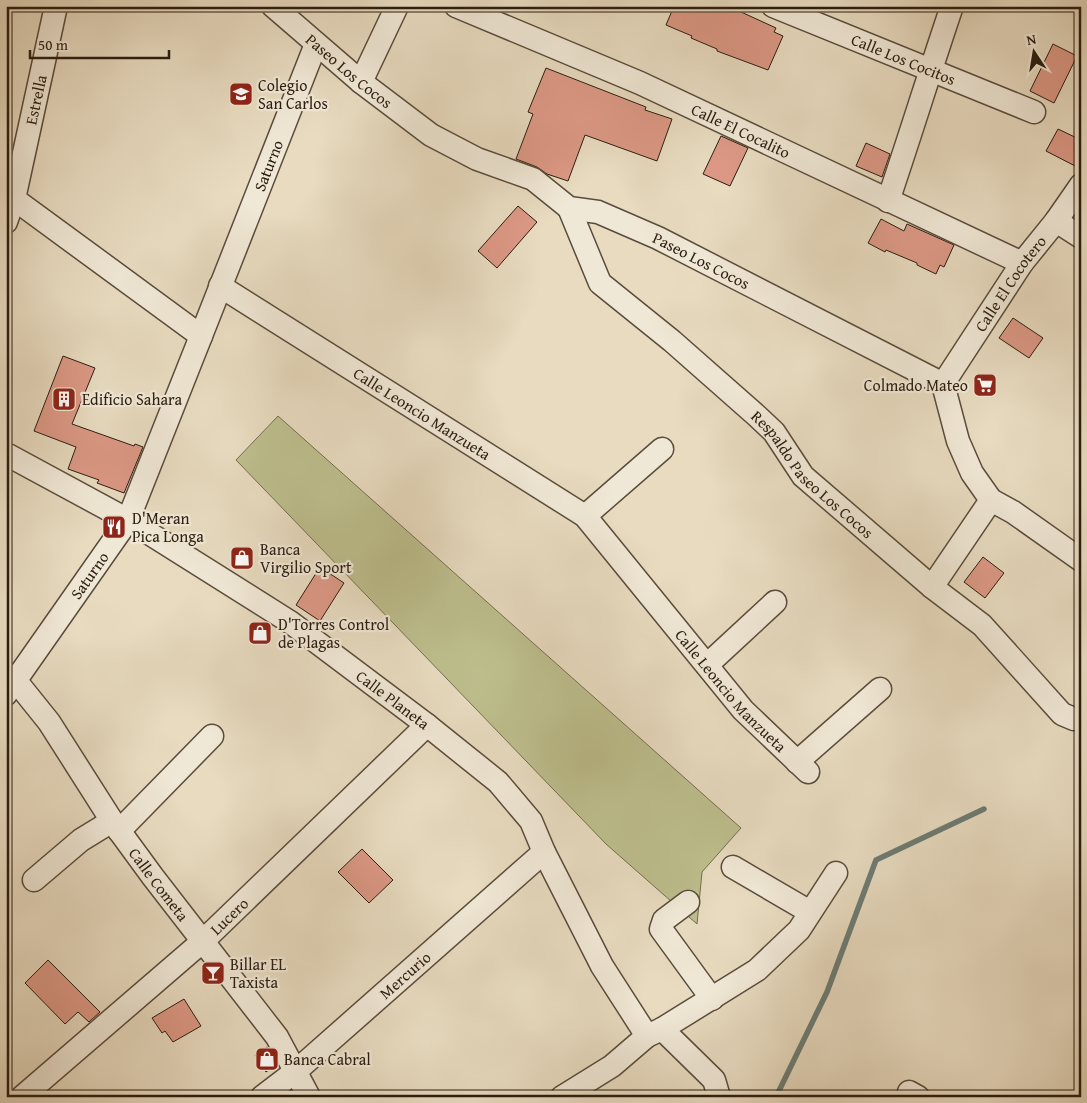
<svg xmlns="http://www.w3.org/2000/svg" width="1087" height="1103" font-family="'Gentium Book Plus',serif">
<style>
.green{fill:#bdbe8d;stroke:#746e4e}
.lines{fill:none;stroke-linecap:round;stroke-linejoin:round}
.stream{stroke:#6c7c73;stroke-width:5.5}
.building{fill:#dc9885;stroke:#2b1d10}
.minor-casing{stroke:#5a4c3c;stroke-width:25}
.minor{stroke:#f0e8d6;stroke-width:22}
.labels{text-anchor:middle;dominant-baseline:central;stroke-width:4.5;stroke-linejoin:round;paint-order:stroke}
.street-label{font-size:16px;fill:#2b1d10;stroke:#f0e8d6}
.poi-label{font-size:16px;fill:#2b1d10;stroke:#f0e8d6;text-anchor:start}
</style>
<rect width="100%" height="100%" fill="#e8dbc0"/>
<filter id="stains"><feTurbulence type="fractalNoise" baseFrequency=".004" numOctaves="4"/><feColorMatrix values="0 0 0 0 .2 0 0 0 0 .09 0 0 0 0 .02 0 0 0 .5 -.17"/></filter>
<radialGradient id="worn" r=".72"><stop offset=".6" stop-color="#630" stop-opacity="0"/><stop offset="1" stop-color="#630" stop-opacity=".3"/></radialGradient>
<!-- green -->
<polygon class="green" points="278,416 741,828 702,872 697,924 606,844 236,460"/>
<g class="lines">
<!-- stream -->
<polyline class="stream" points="776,1097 827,992 876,860 984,809"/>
</g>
<!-- building -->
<g class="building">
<polygon points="674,6 728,6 776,28 774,32 783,36 768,70 717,51 717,49 691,38 692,36 666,25"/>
<polygon points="1053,44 1077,56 1054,103 1030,91"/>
<polygon points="546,68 646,107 645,110 672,119 657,161 585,135 568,181 547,174 537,167 516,159 533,114 528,112"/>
<polygon points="1058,129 1081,140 1081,169 1046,151"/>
<polygon points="721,136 748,148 730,186 703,174"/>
<polygon points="866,143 890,154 882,177 856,166"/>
<polygon points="518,206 537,222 497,268 478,251"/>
<polygon points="881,219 904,231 907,224 954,245 944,267 940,265 936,274 917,265 917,263 886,250 885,252 868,243"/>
<polygon points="1013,318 1043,338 1029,358 999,338"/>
<polygon points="63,356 95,368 72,424 134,446 135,444 143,447 124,493 97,483 99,480 68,469 76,447 34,431"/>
<polygon points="983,557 1004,573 985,598 964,582"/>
<polygon points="320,567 344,583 320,621 296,605"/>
<polygon points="362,849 393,880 369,903 338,872"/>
<polygon points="48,960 100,1012 89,1022 78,1012 65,1024 25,983"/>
<polygon points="184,999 201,1026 173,1042 165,1031 162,1033 152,1018"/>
<polygon points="267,1047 277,1064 266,1072 255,1055"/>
</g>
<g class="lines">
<!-- minor casing -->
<g class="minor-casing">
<g id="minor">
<path id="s1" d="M273,6l88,76 70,53 46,24 56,20 36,29 29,4 60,26 285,146 15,57 14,32 19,27 22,12 68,48"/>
<path id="s2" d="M456,6l184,77 382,180"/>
<path id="s3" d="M773,6l261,106"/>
<polyline points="361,82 397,6"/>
<path id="s4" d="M6,193l195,143 115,-292"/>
<path d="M888,201c22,-65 42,-130 64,-195"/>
<path id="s5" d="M569,208l31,75 72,58 85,75 17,16 29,44 129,111 50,38 80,89 12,5 7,-1"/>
<polyline points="1056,221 1081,237"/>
<path id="s6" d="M6,222l8,-23 42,-193"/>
<path id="s7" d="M220,286l365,230 158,194 65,62"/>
<path id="s8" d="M943,384l79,-121 34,-42 25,-36"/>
<path id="s9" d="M6,454l122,66 162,102 137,103 71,57 33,39 13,31 58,114 45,70"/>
<polyline points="585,516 662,449"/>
<polyline points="932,587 991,500"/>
<polyline points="707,665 775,602"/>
<path id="s10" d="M6,674l10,7 33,41 63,99 41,56 124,160 32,60"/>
<path id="s11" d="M6,694l122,-174 73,-184"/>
<polyline points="797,762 880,689"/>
<polyline points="119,831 212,736"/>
<polyline points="733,867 810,912"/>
<polyline points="34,880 81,840 112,821"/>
<polyline points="688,902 664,920 661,929 712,999"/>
<polyline points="662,1029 714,1080 719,1097"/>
<polyline points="909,1092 918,1097"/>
<path id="s12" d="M22,1097l181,-156 224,-216"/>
<path id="s13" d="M262,1097l34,-26 248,-219"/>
<polyline points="562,1097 612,1066 647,1036 662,1029 757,970 799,930 836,873"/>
</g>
</g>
<!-- minor -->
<use href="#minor" class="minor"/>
</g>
<!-- icons -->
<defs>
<g id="university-square" transform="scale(1.25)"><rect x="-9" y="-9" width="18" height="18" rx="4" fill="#8f2418" stroke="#f0e8d6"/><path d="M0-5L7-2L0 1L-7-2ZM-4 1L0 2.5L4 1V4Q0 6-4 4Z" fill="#fff"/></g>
<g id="supermarket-square" transform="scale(1.25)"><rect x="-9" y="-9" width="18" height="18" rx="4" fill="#8f2418" stroke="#f0e8d6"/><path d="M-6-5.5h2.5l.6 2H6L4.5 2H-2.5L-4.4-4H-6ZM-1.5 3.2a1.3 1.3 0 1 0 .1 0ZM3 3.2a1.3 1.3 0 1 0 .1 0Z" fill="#fff"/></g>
<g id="building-square" transform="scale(1.25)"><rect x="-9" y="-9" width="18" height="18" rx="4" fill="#8f2418" stroke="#f0e8d6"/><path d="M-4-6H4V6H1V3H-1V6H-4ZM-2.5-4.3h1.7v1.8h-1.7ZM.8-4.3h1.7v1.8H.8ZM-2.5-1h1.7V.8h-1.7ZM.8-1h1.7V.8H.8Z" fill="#fff"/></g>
<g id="restaurant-square" transform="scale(1.25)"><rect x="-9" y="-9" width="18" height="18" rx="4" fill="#8f2418" stroke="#f0e8d6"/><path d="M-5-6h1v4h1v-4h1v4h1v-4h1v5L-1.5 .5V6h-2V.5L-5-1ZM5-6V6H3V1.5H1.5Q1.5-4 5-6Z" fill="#fff"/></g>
<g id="shop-square" transform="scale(1.25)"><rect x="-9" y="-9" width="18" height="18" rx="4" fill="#8f2418" stroke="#f0e8d6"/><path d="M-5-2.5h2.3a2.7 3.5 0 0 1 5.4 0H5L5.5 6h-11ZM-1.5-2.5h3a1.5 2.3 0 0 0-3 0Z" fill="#fff"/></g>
<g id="bar-square" transform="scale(1.25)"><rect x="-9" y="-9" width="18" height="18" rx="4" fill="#8f2418" stroke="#f0e8d6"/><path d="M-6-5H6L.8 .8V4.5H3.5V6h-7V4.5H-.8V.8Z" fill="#fff"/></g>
</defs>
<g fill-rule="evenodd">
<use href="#university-square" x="241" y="94"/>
<use href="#supermarket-square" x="985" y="385"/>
<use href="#building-square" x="64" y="399"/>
<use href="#restaurant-square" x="114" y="527"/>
<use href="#shop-square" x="242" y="558"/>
<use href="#shop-square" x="260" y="633"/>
<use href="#bar-square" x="213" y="973"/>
<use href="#shop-square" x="267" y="1059"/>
</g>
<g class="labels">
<!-- street labels -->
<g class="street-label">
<text stroke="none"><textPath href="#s3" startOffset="141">Calle Los Cocitos</textPath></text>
<text stroke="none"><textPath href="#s1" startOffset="100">Paseo Los Cocos</textPath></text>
<text stroke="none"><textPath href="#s6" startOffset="126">Estrella</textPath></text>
<text stroke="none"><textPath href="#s2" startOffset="311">Calle El Cocalito</textPath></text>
<text stroke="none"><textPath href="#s4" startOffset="425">Saturno</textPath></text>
<text stroke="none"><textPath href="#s1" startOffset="505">Paseo Los Cocos</textPath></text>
<text stroke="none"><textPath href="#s8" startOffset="121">Calle El Cocotero</textPath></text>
<text stroke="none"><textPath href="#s7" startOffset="239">Calle Leoncio Manzueta</textPath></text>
<text stroke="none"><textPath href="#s5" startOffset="368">Respaldo Paseo Los Cocos</textPath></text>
<text stroke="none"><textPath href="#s11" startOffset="145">Saturno</textPath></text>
<text stroke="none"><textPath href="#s7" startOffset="659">Calle Leoncio Manzueta</textPath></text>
<text stroke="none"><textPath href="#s9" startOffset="459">Calle Planeta</textPath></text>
<text stroke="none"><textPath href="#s10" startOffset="261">Calle Cometa</textPath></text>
<text stroke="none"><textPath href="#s12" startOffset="275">Lucero</textPath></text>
<text stroke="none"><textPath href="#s13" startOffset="188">Mercurio</textPath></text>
</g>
<!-- poi labels -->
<g class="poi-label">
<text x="258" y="85">Colegio<tspan x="258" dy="18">San Carlos</tspan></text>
<text x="968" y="385" text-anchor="end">Colmado Mateo</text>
<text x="82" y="399">Edificio Sahara</text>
<text x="132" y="518">D'Meran<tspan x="132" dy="18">Pica Longa</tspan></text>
<text x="260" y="549">Banca<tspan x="260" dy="18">Virgilio Sport</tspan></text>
<text x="278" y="624">D'Torres Control<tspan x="278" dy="18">de Plagas</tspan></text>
<text x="230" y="964">Billar EL<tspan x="230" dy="18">Taxista</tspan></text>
<text x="284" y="1059">Banca Cabral</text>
</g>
</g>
<!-- margin -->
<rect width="1087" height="1103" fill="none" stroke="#e8dbc0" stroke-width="25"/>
<rect x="8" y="8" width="1072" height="1088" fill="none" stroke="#2b1d10" stroke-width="2.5"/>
<rect x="12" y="12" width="1062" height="1078" fill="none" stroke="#2b1d10"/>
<!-- north arrow -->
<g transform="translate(1034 52) rotate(348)" stroke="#f0e8d6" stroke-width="4" paint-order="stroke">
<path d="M0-4L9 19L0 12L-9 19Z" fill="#2b1d10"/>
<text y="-8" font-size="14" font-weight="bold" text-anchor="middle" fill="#2b1d10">N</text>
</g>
<!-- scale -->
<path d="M30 50v8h139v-8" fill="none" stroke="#2b1d10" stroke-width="2.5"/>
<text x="38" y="50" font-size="15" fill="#2b1d10" stroke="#f0e8d6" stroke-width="4" paint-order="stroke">50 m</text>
<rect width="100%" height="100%" filter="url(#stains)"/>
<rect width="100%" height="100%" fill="url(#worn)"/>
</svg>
